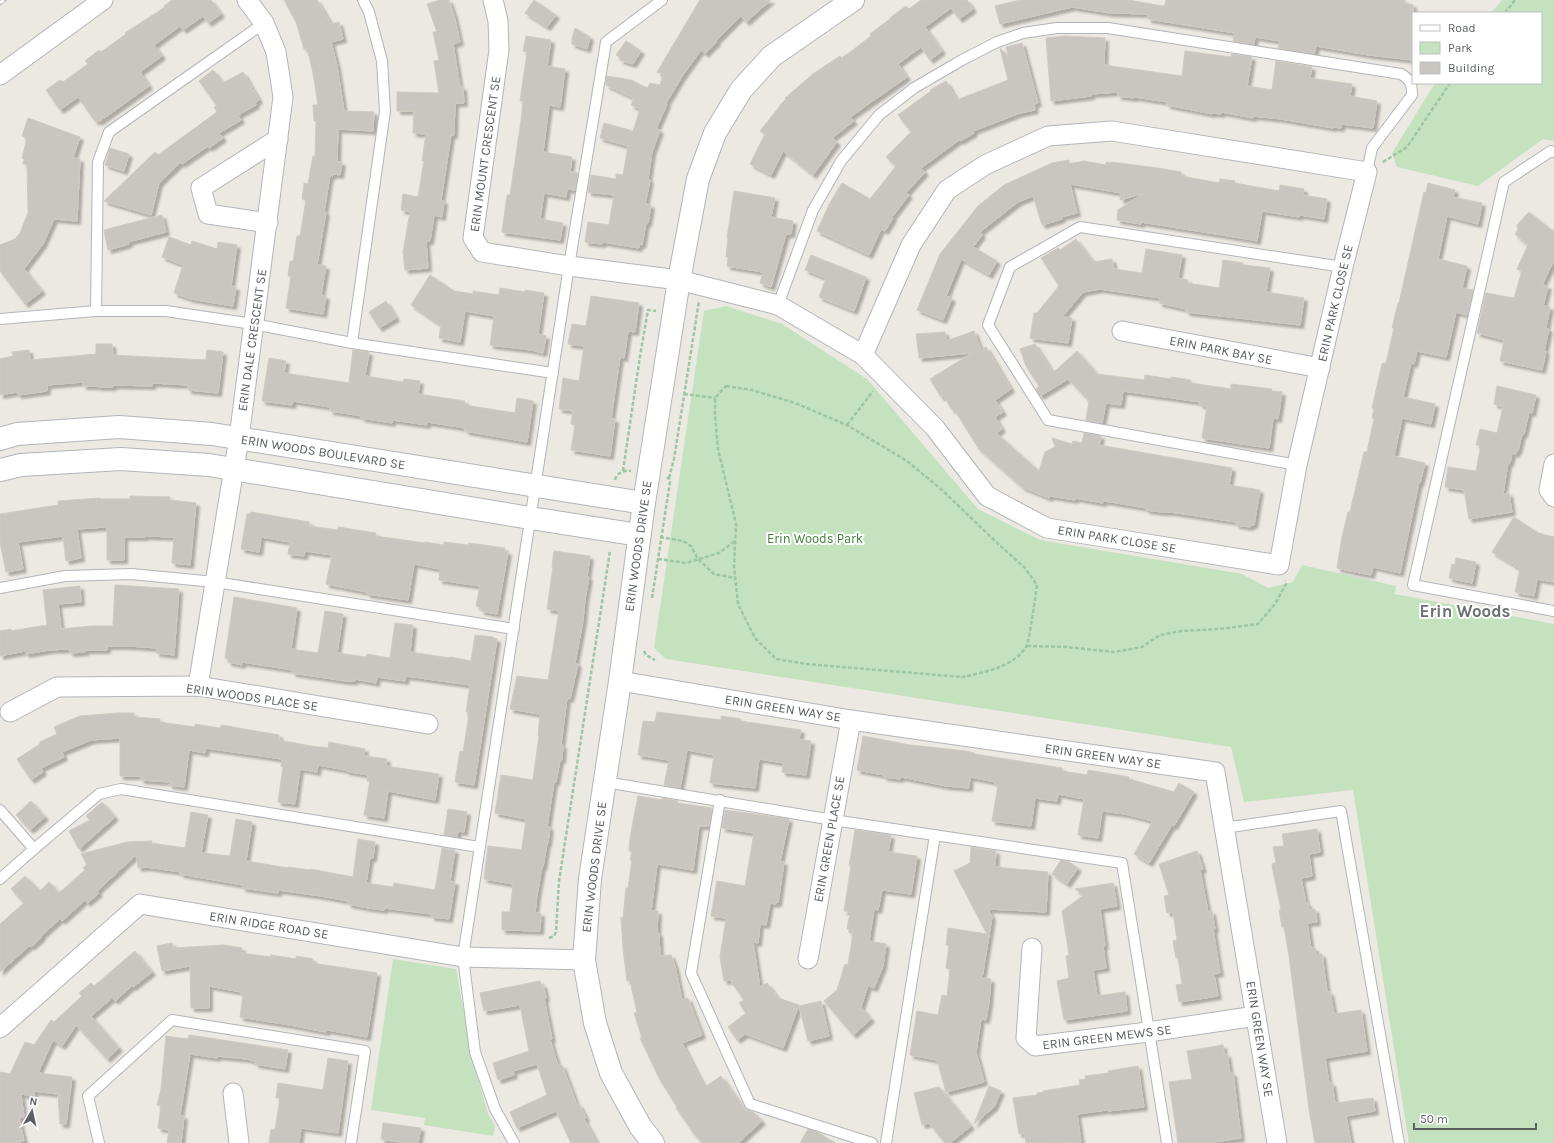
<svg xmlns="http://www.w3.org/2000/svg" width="1554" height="1143" font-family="Karla,sans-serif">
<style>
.park{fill:#c5e2bf}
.building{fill:#c9c5c0;stroke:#d0c9c0;filter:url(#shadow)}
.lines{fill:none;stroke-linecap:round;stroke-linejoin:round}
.lane-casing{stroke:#b2b5b8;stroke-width:12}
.street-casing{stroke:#b2b5b8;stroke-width:21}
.secondary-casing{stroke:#b1b6b8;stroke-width:24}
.path{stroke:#9cc7a1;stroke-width:2.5;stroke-dasharray:4 2;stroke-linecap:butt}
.lane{stroke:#fff;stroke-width:10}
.street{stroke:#fff;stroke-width:19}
.secondary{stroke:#fff;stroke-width:22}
.rail-casing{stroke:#b0b1b1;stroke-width:4.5}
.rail{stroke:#fff;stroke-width:3;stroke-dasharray:9;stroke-linecap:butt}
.labels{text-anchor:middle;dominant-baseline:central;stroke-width:4;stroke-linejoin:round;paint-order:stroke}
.street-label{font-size:13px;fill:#5a5f61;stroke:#fff}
.park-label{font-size:13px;fill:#42803a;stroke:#fff}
.district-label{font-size:17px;font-weight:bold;fill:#6b7173;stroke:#fff}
</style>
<defs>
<filter id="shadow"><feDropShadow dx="3.5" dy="3.5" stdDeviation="1" flood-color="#0004"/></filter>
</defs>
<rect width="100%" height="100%" fill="#ece8e2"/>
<!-- park -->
<g class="park">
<polygon points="1502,0 1554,0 1554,141 1543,139 1478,186 1397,167 1392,153 1435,83 1541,83 1541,13 1491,13"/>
<polygon points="726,306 782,324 867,379 978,509 1040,540 1242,574 1268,588 1293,582 1302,565 1396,586 1395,594 1554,624 1554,1143 1409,1143 1353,790 1244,802 1231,747 666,659 654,648 704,311"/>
<polygon points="393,959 456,969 472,1057 488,1114 495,1126 493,1136 424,1125 425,1118 371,1110"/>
</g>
<!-- building -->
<g class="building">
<polygon points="172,0 211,0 221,14 208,23 203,16 183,30 180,26 154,45 162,56 140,72 149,86 100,121 95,121 78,97 60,110 46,90 60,80 63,82 88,64 85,61 99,50 101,52 126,34 125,33 165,7 164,6"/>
<polygon points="284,0 317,0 331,24 339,22 343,39 331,42 337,66 344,111 374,112 373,131 338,129 337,162 342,162 340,175 333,174 333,176 330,175 324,212 326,212 317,265 326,266 321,295 326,296 323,314 286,308 291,276 288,276 290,261 293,261 297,236 300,236 306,200 302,199 304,183 308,184 313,156 315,157 316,121 314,121 313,105 318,105 313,73 307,48 304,49 296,22"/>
<polygon points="440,0 449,0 454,15 460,42 453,44 460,87 463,87 464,103 455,103 454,135 451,135 441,200 444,201 442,217 434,215 430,241 426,241 428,268 405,270 403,252 410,212 401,210 403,194 418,197 424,161 422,161 426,134 413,133 414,111 397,111 397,92 439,93 434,61 439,60 433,32 437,32 427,4"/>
<polygon points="534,0 556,15 547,27 525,13"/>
<polygon points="700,0 771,0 746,22 741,16 716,41 717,42 705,54 701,50 683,75 666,103 667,104 656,129 660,130 652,152 648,179 650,180 645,204 651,205 648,223 646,223 642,245 639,244 639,248 603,242 602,244 585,242 588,222 609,225 614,195 588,192 591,175 616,179 616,174 623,175 628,146 600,138 604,123 633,131 640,109 631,105 634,98 606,85 607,76 631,80 647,88 650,83 660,85 663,74 657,72"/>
<polygon points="921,0 967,0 973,9 959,19 951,8 925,27 942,51 930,60 921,47 898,64 907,77 850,117 854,121 832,138 837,142 813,175 783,151 771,175 750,164 765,134 760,131 780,106 780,105 786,99 785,98 813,74 840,56 841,58 849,53 871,36 870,34 891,18 891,17 906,6 909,9"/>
<polygon points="1020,0 1128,0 1163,6 1165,5 1166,0 1405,0 1405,3 1413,5 1413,60 1369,55 1316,46 1314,54 1278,48 1280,41 1255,37 1254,44 1233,41 1235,33 1148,19 1148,14 1110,13 1072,7 1000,24 995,6"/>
<polygon points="575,28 590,37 587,49 572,44 572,38"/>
<polygon points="526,36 551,40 547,66 565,69 560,107 549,105 543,152 572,157 570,172 578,173 575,190 567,189 566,197 544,193 540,219 563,223 560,240 502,232 507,195 510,195 521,121 523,101 520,101 527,52 523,51"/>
<polygon points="1065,36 1105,38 1104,65 1182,76 1185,51 1231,57 1232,54 1252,57 1247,86 1272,90 1276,61 1312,67 1310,78 1352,84 1350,96 1377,101 1373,128 1341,124 1341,128 1333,127 1333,128 1281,119 1253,116 1253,118 1221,112 1221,114 1212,113 1212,114 1167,105 1167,102 1135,97 1134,98 1118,96 1118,92 1091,94 1091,96 1051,101 1046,38"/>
<polygon points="626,41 641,51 633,64 620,60 621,58 616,55"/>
<polygon points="1022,43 1038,103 1034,104 1035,110 1020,113 973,131 974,133 960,141 959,140 921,168 925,172 906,193 909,195 892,217 893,218 885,231 881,229 869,255 817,231 828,207 831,207 828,206 842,183 870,199 896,166 886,157 911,132 898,115 931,91 930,90 946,81 957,100 1008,80 1000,48 1009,58 1006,47"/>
<polygon points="213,70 223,83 243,72 259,100 255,103 256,105 238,115 241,120 219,133 223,138 209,148 208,146 182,164 181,162 159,183 151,215 104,201 155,152 158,155 217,112 214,107 217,106 199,81"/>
<polygon points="28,118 80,137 73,158 80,159 77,221 54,219 43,244 24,269 42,291 25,304 0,271 0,245 15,239 20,233 28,213 27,164 23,164 24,159 22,158 27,138 22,136"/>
<polygon points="110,148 129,154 124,171 105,165"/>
<polygon points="1069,160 1069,164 1084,161 1106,165 1106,162 1111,163 1111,162 1158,168 1181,172 1181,176 1219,183 1220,179 1235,181 1235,183 1240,184 1279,191 1280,185 1304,189 1303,195 1327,199 1324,219 1300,215 1299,217 1262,211 1257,241 1247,239 1141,222 1141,224 1117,220 1118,210 1144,193 1120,200 1121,193 1070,184 1077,213 1061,217 1062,219 1042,225 1033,196 1018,202 980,232 982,235 973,247 997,261 989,275 961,259 946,296 952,298 943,320 917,310 940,254 978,206 1004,185 1052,163"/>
<polygon points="1428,183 1455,190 1453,197 1482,203 1478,224 1447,216 1438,259 1467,266 1462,288 1473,290 1467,315 1456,312 1446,357 1417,351 1414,364 1411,363 1403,397 1435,404 1431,424 1402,418 1394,456 1425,463 1420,483 1419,482 1400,573 1373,567 1371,575 1355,572 1337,568 1342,537 1348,512 1350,512 1364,452 1367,452 1374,419 1372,418 1374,409 1372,408 1382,364 1383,363 1386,363 1394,328 1392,328 1394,320 1398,303 1399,303 1424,192 1426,193"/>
<polygon points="734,191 775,198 771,217 793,221 791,234 786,234 771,287 760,283 763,272 727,266 728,257 726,257 728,238 727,238"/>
<polygon points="1529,212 1554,232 1554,260 1542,285 1548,286 1543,306 1550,307 1546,328 1549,329 1544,351 1546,351 1542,370 1500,361 1504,340 1477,333 1486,293 1514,298 1522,271 1517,269 1528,245 1515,234 1518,230 1517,225"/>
<polygon points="162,215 166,232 128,242 129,244 108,250 104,230"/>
<polygon points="169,237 191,245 192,241 217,249 218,242 237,245 231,286 236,287 233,306 191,299 174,293 183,265 162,257"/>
<polygon points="1076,239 1093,262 1112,259 1114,269 1142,273 1146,249 1182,255 1178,278 1188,280 1187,283 1219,288 1223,260 1243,263 1243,265 1270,268 1266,292 1304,298 1300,325 1186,312 1186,309 1159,303 1160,298 1100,289 1083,292 1062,317 1072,318 1068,343 1030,338 1034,313 1037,313 1059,286 1041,258 1058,248 1060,250"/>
<polygon points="811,255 866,277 854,311 819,297 826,278 805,270"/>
<polygon points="430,275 454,291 473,294 473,291 499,295 500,288 525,292 525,290 544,293 538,334 546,336 543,353 531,350 490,345 494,316 465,311 460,342 439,338 441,325 411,305"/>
<polygon points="591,296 639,303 635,332 628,331 624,358 620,357 611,419 615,419 610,456 571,450 575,425 571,424 573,411 559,409 563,378 579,381 584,346 568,344 572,324 586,326"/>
<polygon points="386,301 396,318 379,328 369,312"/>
<polygon points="974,331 981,350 986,347 1011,389 995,400 1003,412 995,417 1002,429 996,433 1039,471 1045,452 1055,447 1052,438 1072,444 1073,441 1082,443 1084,433 1101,436 1099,445 1232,468 1229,485 1260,490 1254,525 1251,525 1250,527 1236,525 1236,522 1171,512 1162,512 1146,510 1146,508 1111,502 1103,501 1103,503 1075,498 1075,500 1050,496 1049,498 1022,487 979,449 954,409 952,410 944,396 941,397 930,379 972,353 919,358 916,334 945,332 946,341"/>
<polygon points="96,344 112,344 113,355 206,360 207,350 223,352 218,393 188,390 188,385 153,383 152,386 113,385 113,387 98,387 98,386 83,386 83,382 47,385 47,391 18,395 17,392 0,395 0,359 13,356 12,352 29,350 30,360 96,354"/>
<polygon points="1035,344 1053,373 1077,351 1097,374 1144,380 1145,375 1171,379 1171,377 1191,380 1191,383 1231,389 1231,384 1272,389 1271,391 1282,392 1278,419 1273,418 1269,448 1202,438 1207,406 1200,405 1200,402 1123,391 1121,405 1106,403 1102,423 1086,420 1089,401 1068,379 1040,396 1036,389 1039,386 1026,366 1020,349"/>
<polygon points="353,350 369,352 365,376 403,382 404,379 420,381 418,394 465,401 464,405 515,413 517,398 533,401 527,442 465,431 465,428 427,422 427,425 392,420 392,423 361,418 362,416 330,411 330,407 293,401 292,405 262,401 269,358 286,361 284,373 349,383"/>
<polygon points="1497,386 1536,395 1532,413 1529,412 1524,434 1522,434 1518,451 1517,450 1516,454 1512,453 1510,463 1508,463 1503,494 1509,493 1512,512 1469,519 1464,490 1445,487 1448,467 1476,471 1481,446 1476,445 1480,429 1497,433 1503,407 1494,404"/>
<polygon points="130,496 170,497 170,500 196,503 190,565 172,563 174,537 145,536 145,537 124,537 124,560 107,560 107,527 77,529 81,558 66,561 63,536 18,542 23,569 6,572 0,542 0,514 58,505 58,501 100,498 100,499 130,499"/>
<polygon points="251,512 309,522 309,526 338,530 338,527 376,533 375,536 425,543 425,542 444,545 444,542 468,545 469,543 505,548 504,551 508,552 497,614 481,611 481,607 476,606 480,586 439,580 440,569 414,564 408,600 367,594 367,592 326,584 332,555 305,551 304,556 288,554 290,542 261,537 259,552 241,549 247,514 250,514"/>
<polygon points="1514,517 1538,533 1554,537 1554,582 1537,579 1534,596 1515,592 1520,569 1492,552"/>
<polygon points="554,551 590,556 587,577 589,577 585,599 583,621 575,663 578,664 570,699 567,698 561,745 563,745 562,760 560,760 556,782 554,782 547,827 550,827 548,843 547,843 543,867 542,867 537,895 535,913 541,913 540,931 502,930 502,912 510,912 513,884 484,879 487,854 488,846 522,850 522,848 526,819 495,813 501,775 533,780 539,736 538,736 540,715 539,714 510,709 517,676 548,680 559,611 547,609 553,567 552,567"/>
<polygon points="1456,558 1476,562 1472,583 1452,579 1452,578 1449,578 1452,564 1455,565"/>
<polygon points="115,585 179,589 174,655 156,653 157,648 129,646 107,646 107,650 85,650 85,652 70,653 69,649 49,650 26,654 25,651 0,656 0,631 11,629 11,631 47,625 43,590 80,586 81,602 58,604 61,629 91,626 113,626"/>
<polygon points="234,597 297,608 291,649 318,653 325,611 343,614 337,653 366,657 367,654 390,658 395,623 413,625 410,652 450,658 450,657 471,661 475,635 493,637 493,638 497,639 474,785 455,782 460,751 463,752 468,721 468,712 466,712 470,685 406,676 405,681 377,677 376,683 355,679 355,681 346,681 292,673 293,670 242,662 242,665 228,662 228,659 225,658"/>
<polygon points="657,712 721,720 721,716 741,719 740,721 801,730 799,739 811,741 806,775 782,772 784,763 759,759 755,788 710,783 714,755 687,750 680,788 664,785 669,760 638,755 643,721 655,722"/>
<polygon points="118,713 134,713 134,717 160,719 160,722 195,727 195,724 220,728 221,725 279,735 279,740 311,746 328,748 329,742 365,749 364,756 387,759 386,766 439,774 435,800 388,791 384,818 364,815 370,781 367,781 368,775 346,771 346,770 318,765 317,772 300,769 295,804 278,802 283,767 281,766 282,759 206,748 205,753 189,750 184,787 169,785 170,782 141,780 141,776 120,776 120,738 91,740 62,752 64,757 41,768 43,772 31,780 17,759 40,744 40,742 57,734 54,727 80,716"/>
<polygon points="863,736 910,745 966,751 974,753 974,754 1062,768 1062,771 1087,775 1088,770 1129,777 1129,779 1174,792 1179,783 1194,792 1174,826 1172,825 1149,863 1134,854 1153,821 1125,814 1102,811 1098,838 1078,835 1084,799 1058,794 1057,801 1035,798 1031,826 992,821 998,786 995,786 995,782 970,777 969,788 946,786 901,777 900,779 884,777 884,775 857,770"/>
<polygon points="638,796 662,800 662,798 678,801 677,803 712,808 709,826 699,826 693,870 657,864 651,911 658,911 657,933 659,933 660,956 671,955 675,966 682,1000 688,998 702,1035 682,1043 698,1075 705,1087 721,1076 745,1111 747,1110 753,1112 762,1121 738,1143 702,1143 690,1129 691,1129 676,1108 677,1107 660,1080 640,1038 642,1038 634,1013 637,1012 630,981 627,981 623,948 621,917 623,918 626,888 628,888 632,860 630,860 632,852 629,851 630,838"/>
<polygon points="31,801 45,817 30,830 16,815"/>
<polygon points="102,802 115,817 79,849 69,831 90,820 86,816"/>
<polygon points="448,809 467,812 464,832 458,831 457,837 444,835"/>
<polygon points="725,810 789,819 780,862 784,862 778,903 777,902 776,904 770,903 766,925 760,924 758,943 753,942 760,988 767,983 778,998 799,1005 783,1048 745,1034 737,1040 728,1027 746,1013 739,1003 744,1000 730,980 724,981 720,957 726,918 711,916 717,881 745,886 754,833 722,828"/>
<polygon points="191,812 208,815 201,853 230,856 236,819 252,822 246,861 288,868 288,867 310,870 310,869 353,877 358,839 375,842 373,858 370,858 366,883 393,887 394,883 435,890 442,848 455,850 450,881 455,882 449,919 431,917 432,914 384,908 384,910 368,908 348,904 348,901 321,896 278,890 278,893 242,888 243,885 180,874 181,872 146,867 138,868 136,855 97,891 99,893 87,903 85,900 62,921 60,919 41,936 42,937 32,946 29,946 0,972 0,924 24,903 11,889 25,876 40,891 49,882 59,893 85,870 83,868 87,864 81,854 127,842 152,841 151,843 185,848"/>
<polygon points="1317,829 1320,852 1309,854 1312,876 1301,878 1306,904 1308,903 1309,910 1315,909 1317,922 1307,923 1311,948 1315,948 1316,955 1322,954 1327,992 1330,992 1334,1014 1361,1010 1367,1051 1325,1058 1329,1083 1332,1083 1335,1103 1373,1098 1375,1111 1346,1116 1351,1143 1315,1143 1309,1109 1289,956 1284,927 1282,927 1279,910 1281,910 1272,866 1273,863 1276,863 1273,847 1284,846 1282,834"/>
<polygon points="855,830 891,835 888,852 917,856 911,894 882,890 878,910 874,909 869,941 886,944 883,966 874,988 868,986 861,1007 871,1019 853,1035 824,1001 837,990 845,964 848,965 853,933 849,933 849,929 847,929 850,912 844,911 851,866 849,866"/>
<polygon points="971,847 996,851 995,867 1048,872 1046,912 988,909 992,917 982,978 991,979 989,1002 986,1020 981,1019 976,1052 984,1082 946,1092 937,1060 910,1055 917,1011 938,1015 942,995 947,996 950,969 946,968 949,946 946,945 948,928 987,934 954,871 970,863"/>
<polygon points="1197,851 1203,869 1200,870 1208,912 1212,911 1215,929 1213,929 1220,973 1214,974 1218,996 1179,1002 1176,985 1182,984 1178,957 1176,958 1173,941 1177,940 1173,912 1167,913 1164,896 1169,895 1159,864"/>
<polygon points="1061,860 1069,862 1078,868 1067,884 1052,874"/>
<polygon points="1113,883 1117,906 1100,909 1105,946 1103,946 1106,968 1093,970 1097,996 1125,992 1127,1011 1064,1020 1057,981 1069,978 1066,956 1069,955 1062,911 1084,895 1075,889"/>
<polygon points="172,943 173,948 224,945 242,948 241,953 271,957 271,955 296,959 296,956 313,959 312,963 377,973 367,1037 327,1030 326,1032 290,1025 240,1017 243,996 241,995 241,992 209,986 209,1008 191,1008 190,966 162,971 157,946"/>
<polygon points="135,951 152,972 133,987 132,986 115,1001 112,998 91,1016 119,1048 107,1059 76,1025 62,1046 53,1040 38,1073 72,1077 66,1124 60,1124 58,1094 34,1091 34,1096 21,1094 24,1117 19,1118 24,1141 13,1143 0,1143 0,1072 10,1074 25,1042 34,1045 51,1020 54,1022 82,996 79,993 91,983 94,986"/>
<polygon points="540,981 541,985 543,984 546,998 544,998 552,1039 550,1039 558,1066 562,1065 577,1105 579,1104 586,1118 584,1119 597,1143 571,1143 556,1111 517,1128 510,1112 547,1095 537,1064 513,1071 514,1075 498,1080 493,1063 529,1051 520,1005 484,1011 480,993"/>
<polygon points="821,1001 829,1036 808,1041 799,1006"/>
<polygon points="189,1035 288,1050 285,1069 255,1064 256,1062 247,1059 217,1056 217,1058 190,1054 180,1115 184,1116 181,1143 167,1143 169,1130 158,1128 161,1106 157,1105 161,1089 166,1036 188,1039"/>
<polygon points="1223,1045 1224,1054 1227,1054 1230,1073 1233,1073 1241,1138 1208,1143 1178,1143 1169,1082 1192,1079 1187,1051"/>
<polygon points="328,1058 348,1061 338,1133 301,1128 299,1143 269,1143 271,1129 275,1130 280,1098 276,1098 278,1083 323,1090"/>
<polygon points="1138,1066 1144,1107 1108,1111 1107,1110 1077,1114 1081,1142 1026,1143 1024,1133 1019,1134 1013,1098 1037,1095 1037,1093 1044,1092 1043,1091 1080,1085 1079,1080 1086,1079 1085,1076 1109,1073 1108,1071"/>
<polygon points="989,1086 1001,1091 994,1107 974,1124"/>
<polygon points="939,1087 971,1126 950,1143 945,1143 929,1123 922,1125 914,1093"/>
<polygon points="383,1123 421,1128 418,1143 405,1143 381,1139"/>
<polygon points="808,1129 817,1132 835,1143 800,1143"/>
</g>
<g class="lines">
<!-- lane casing -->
<g class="lane-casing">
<g id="lane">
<polyline points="1554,152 1551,151 1504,182 1413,585 1554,611"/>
<path d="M778,305l35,-95 28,-49 38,-46 35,-27 48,-28 35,-18 26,-9 34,-5h51l293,46c10,6 11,10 11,21l-40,53 -5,24"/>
<polyline points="96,311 98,162 109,132 264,23"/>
<polyline points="0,319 96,311 166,311 253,324 352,343 553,373"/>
<polyline points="352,343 385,111 382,61 369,12 363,0"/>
<polyline points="1297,465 1048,420 988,325 1010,267 1080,227 1343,267"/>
<polyline points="0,588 65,576 131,574 215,582 514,629"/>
<polyline points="605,782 833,820 1122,863 1167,1143"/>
<polyline points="720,800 691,973 750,1104 872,1143"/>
<polyline points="0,810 34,849"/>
<polyline points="1224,828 1341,811 1399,1143"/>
<polyline points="0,879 34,849 99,794 121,789 479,847"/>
<polyline points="99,1143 88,1096 172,1020 365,1051 351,1143"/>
<polyline points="514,1143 495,1109 475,1052 463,957 569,266 606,42 662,0"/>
<polyline points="886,1143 935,835"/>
</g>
</g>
<!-- street casing -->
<g class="street-casing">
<g id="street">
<polyline points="493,0 498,21 499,50 473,238 482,252 569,266 679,280 778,305 863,355 911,245 947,190 985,165 1048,136 1112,131 1367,172 1343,267 1297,465 1279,565 1047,528 987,496 935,428 863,355"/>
<polyline points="0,75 103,0"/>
<polyline points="268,223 208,214 201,188 278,139"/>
<polyline points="1122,331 1320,368"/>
<polyline points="1554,464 1549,490 1554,497"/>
<polyline points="620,681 851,720 1215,772 1277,1143"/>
<polyline points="198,686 239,438 283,97 276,52 264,23 247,0"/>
<polyline points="10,712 57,687 198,686 428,724"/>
<polyline points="1032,948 1026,1038 1035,1046 1148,1032 1256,1016"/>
<polyline points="808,959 851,720"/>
<polyline points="0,1028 140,904 463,957 584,960"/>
<polyline points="233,1093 239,1143"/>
</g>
</g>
<!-- secondary casing -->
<g class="secondary-casing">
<g id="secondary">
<polyline points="0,439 17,434 119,427 212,434 644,503"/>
<polyline points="0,470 21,465 121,459 209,465 530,518 639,535"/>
<polyline points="653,1143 640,1126 611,1073 595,1023 584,960 590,879 620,681 644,503 679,280 698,179 715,133 741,90 772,56 853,0"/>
</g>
</g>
<!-- path -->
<g class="path">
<polyline points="1505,13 1515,0"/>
<polyline points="1383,162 1407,147 1450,83"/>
<path d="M726,386l26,4 43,13 52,22 60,36 34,28 54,52 30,27 12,17c-2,12 -7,55 -11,62 -13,20 -41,25 -63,30l-156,-13 -31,-5 -21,-21 -17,-34 -4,-38 2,-42 -18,-75 -3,-33v-18z"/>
<polyline points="684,394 715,398"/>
<polyline points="847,425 873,391"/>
<polyline points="623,471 640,356 648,310 656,311"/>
<polyline points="669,478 674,459 699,301"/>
<path d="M615,480c2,-7 8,-10 16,-9"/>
<polyline points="660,537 683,541 691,546 698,559 714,574 735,578"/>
<polyline points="658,559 686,563 719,553 735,541"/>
<polyline points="652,598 670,482 669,478 666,478"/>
<polyline points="1027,646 1067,647 1114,652 1142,647 1160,635 1181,631 1220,629 1258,624 1275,604 1286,584 1285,581"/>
<polyline points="644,651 646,655 655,660"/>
<polyline points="549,938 554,936 556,932 559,881 610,551"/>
</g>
<!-- lane -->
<use href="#lane" class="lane"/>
<!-- street -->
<use href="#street" class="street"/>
<!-- secondary -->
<use href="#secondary" class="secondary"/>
<!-- rail casing -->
<g class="rail-casing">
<polyline id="rail" points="0,3 4,0"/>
</g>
<!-- rail -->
<use href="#rail" class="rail"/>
</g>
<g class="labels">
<!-- street labels -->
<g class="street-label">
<text transform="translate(485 154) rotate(-82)">ERIN MOUNT CRESCENT SE</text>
<text transform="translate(1335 303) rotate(-77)">ERIN PARK CLOSE SE</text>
<text transform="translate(252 340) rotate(-82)">ERIN DALE CRESCENT SE</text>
<text transform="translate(1221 350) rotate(11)">ERIN PARK BAY SE</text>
<text transform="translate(323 452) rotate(9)">ERIN WOODS BOULEVARD SE</text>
<text transform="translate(1117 539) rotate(9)">ERIN PARK CLOSE SE</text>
<text transform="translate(638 546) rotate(-82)">ERIN WOODS DRIVE SE</text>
<text transform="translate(252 697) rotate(8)">ERIN WOODS PLACE SE</text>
<text transform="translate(783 708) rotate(9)">ERIN GREEN WAY SE</text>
<text transform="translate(1103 756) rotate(8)">ERIN GREEN WAY SE</text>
<text transform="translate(829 839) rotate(-80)">ERIN GREEN PLACE SE</text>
<text transform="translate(594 867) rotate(-83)">ERIN WOODS DRIVE SE</text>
<text transform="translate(269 925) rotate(9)">ERIN RIDGE ROAD SE</text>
<text transform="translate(1107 1037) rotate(-7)">ERIN GREEN MEWS SE</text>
<text transform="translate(1260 1039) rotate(81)">ERIN GREEN WAY SE</text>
</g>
<!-- park labels -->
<g class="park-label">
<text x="815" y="538">Erin Woods Park</text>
</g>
<!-- district labels -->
<g class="district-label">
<text x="1465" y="611">Erin Woods</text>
</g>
</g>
<!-- legend -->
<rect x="1412" y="12" width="130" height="72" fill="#ffffff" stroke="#bdbfc0"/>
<rect x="1420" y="25" width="20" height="6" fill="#ffffff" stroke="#bdbfc0"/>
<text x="1448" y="32" font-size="12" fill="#5a5f61">Road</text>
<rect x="1420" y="42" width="20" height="12" fill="#c5e2bf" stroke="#bdbfc0"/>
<text x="1448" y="52" font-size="12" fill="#5a5f61">Park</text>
<rect x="1420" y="62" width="20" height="12" fill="#c9c5c0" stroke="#bdbfc0"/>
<text x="1448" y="72" font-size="12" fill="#5a5f61">Building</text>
<!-- north arrow -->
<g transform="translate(32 1111) rotate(9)" stroke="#ffffff" stroke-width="3" paint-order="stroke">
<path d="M0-3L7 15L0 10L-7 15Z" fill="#5a5f61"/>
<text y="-6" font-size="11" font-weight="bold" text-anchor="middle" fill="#5a5f61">N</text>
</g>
<!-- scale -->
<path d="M1414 1123v6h122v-6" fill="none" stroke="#5a5f61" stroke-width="2"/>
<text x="1420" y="1123" font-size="12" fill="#5a5f61" stroke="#ffffff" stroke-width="3" paint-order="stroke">50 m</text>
</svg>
